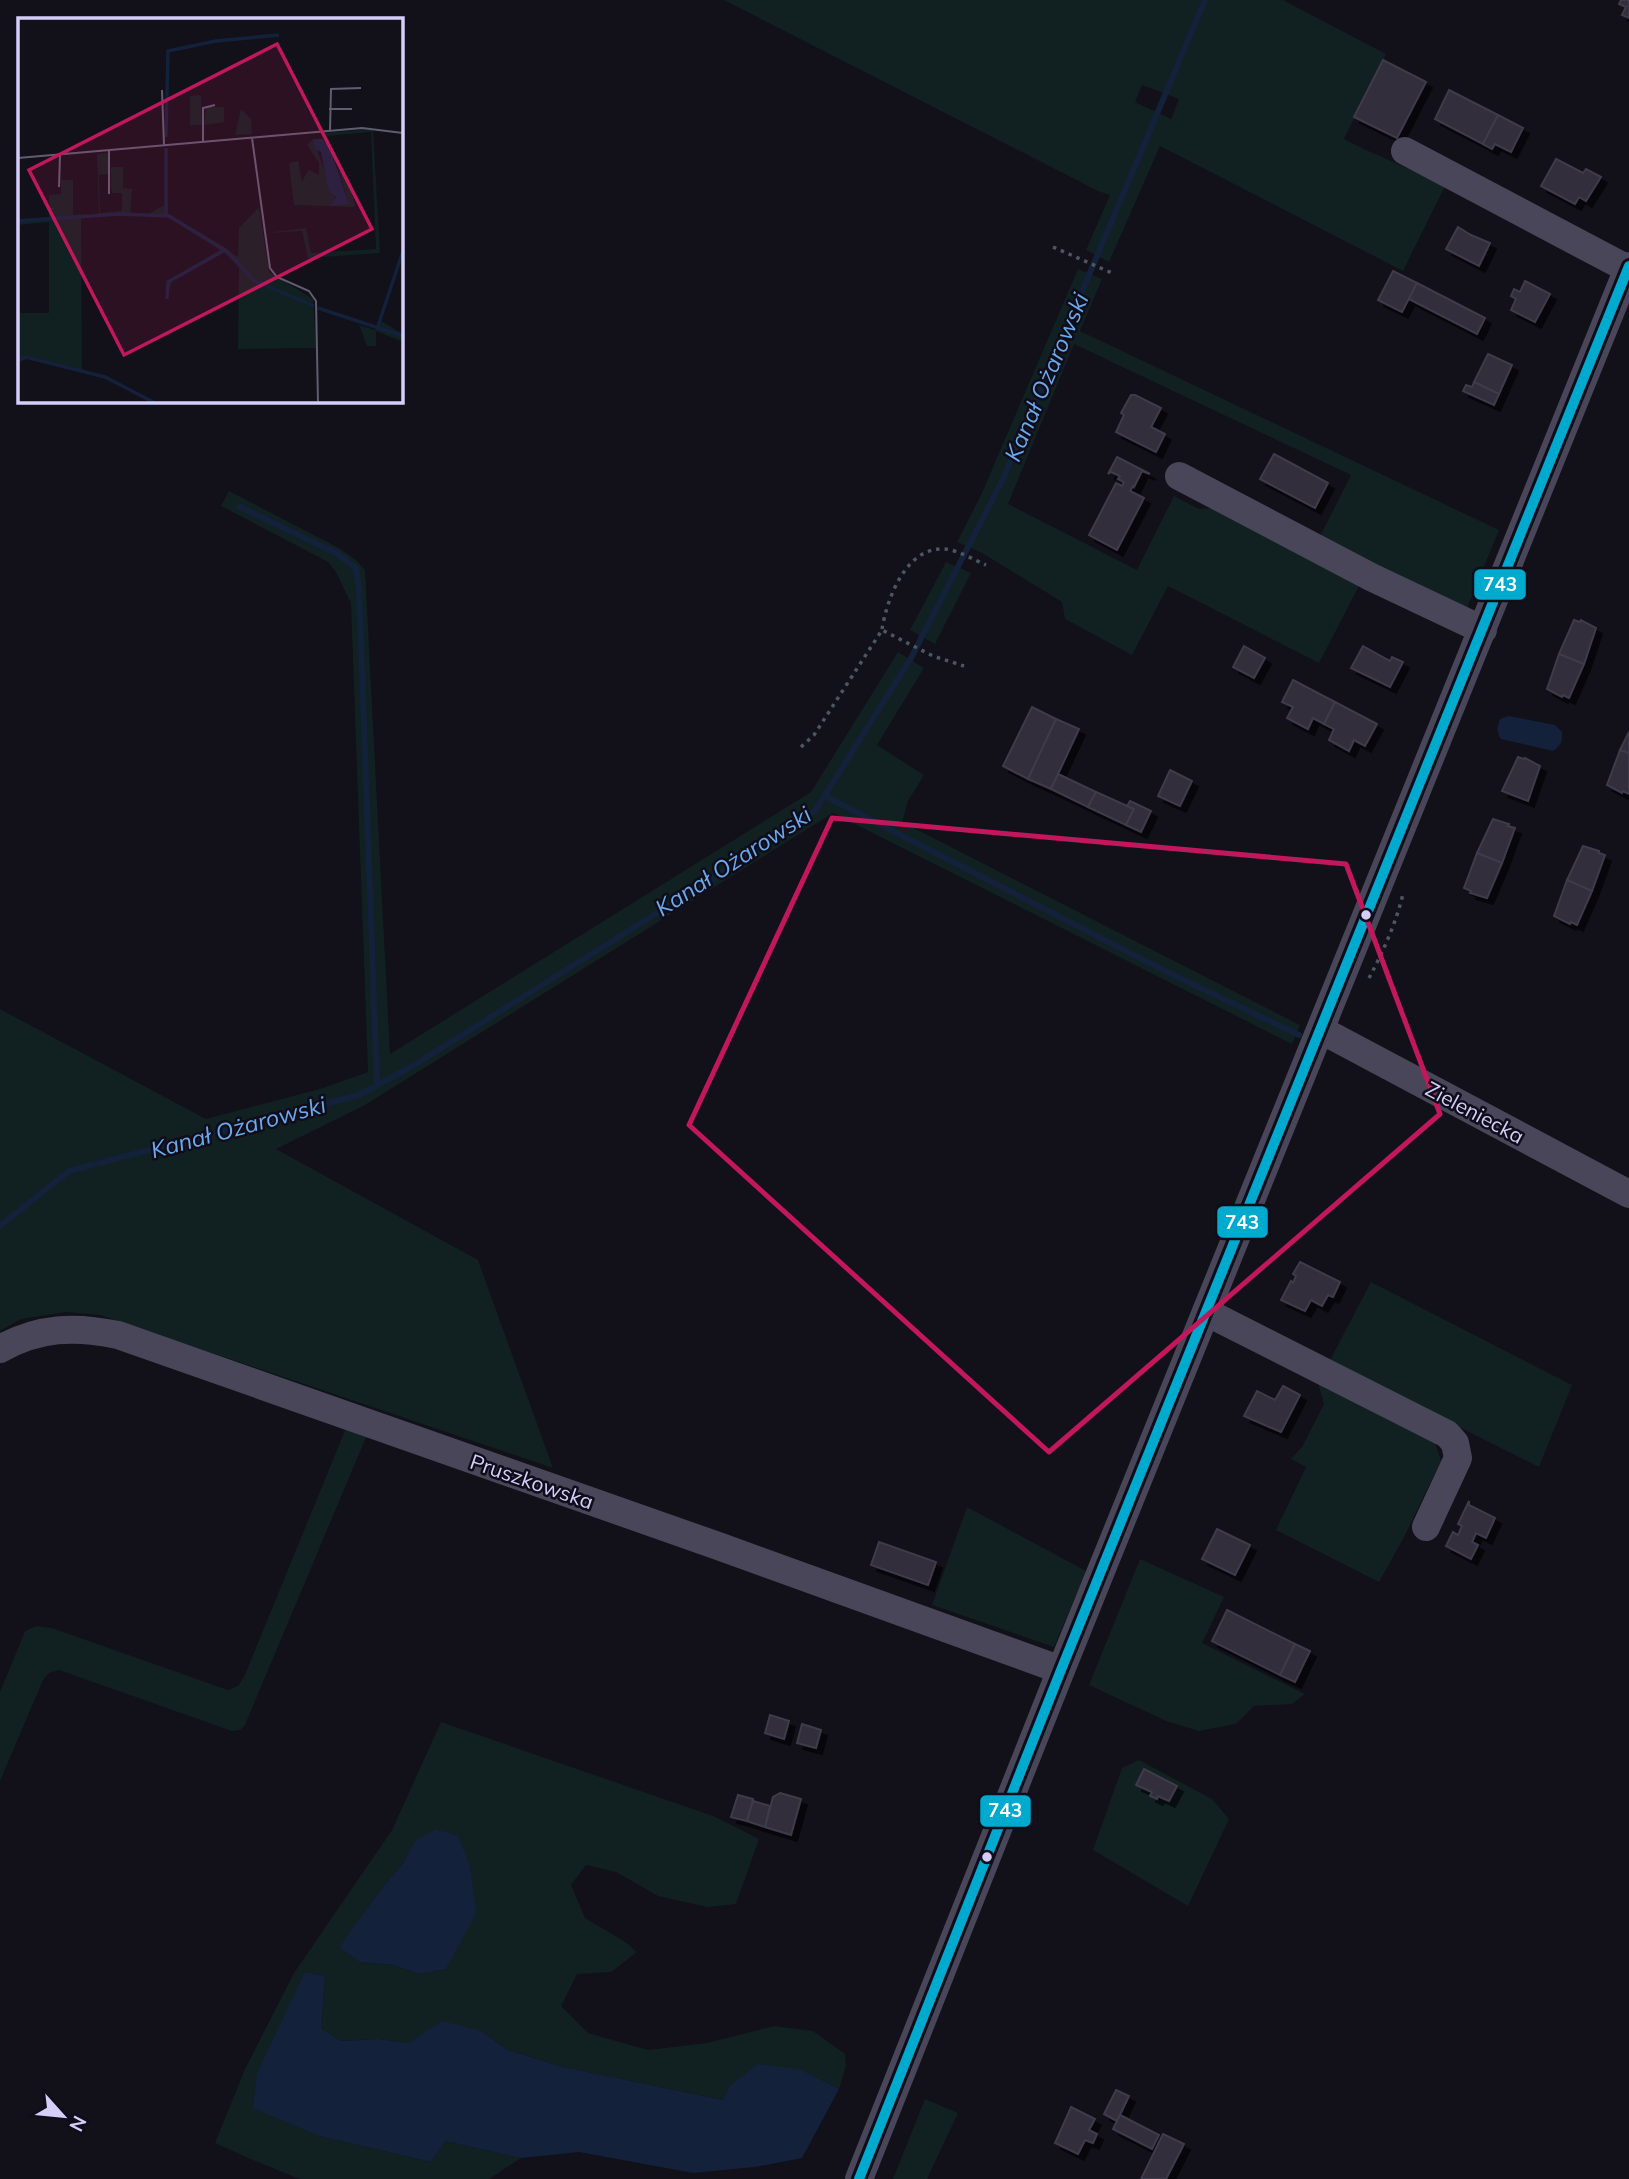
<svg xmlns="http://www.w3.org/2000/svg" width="1629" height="2179" font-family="Mulish,sans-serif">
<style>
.green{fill:#112122;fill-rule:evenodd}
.water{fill:#13213b}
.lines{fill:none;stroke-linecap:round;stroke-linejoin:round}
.stream{stroke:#13213b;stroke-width:6}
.building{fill:#302e3a;stroke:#3f3b4b;stroke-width:2;filter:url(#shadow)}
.path{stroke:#4c5761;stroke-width:3.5;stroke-dasharray:3.5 5;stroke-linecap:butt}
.minor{stroke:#484658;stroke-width:28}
.bus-1-casing{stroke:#100d1b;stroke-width:16}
.bus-1{stroke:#00a9ce;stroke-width:10}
.marked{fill:none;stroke:#c2185b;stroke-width:5;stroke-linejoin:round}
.bus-dot{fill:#d4cef9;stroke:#100d1b;stroke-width:2.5}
.labels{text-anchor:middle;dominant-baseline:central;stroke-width:5;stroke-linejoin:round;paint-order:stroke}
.street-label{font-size:21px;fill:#d4cef9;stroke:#100d1b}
.water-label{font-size:23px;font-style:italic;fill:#68aaed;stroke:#100d1b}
.inset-river{fill:none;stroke:#13213b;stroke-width:3.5}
.inset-road{fill:none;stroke:#605c72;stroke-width:2}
.view{fill:#c2185b;fill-opacity:0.15;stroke:#c2185b;stroke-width:3.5}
.inset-edge{fill:none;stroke:#d4cef9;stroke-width:3.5}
.line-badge{stroke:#100d1b;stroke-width:2.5}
.badge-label{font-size:19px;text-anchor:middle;font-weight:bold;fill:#fff}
</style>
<defs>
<filter id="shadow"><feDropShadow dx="6" dy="6" stdDeviation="0" flood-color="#0009"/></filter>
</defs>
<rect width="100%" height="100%" fill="#121018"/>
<!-- green -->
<g class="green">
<path d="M724,0h559l103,54 -42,85c33,17 67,30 101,47l-42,85 -243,-125 -51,116 -23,-12 24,-55 -12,-4zM1142,85l37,14 -8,20 -36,-17z"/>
<polygon points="1078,269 1102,279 1080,331 1499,530 1465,613 1319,538 1351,475 1074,344 1008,504 1137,570 1174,496 1199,509 1212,508 1359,586 1319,663 1168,586 1132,655 1065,619 1062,602 982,553 957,542 981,495"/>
<polygon points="229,491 339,548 356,560 365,570 390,1054 811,792 898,652 924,668 877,745 924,775 908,801 902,822 1300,1025 1292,1044 833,813 365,1105 276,1149 478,1260 553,1468 100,1315 66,1312 21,1319 0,1331 0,1009 206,1119 320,1089 368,1072 351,604 336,572 328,562 221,506"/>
<polygon points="946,562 971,573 935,644 910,630"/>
<polygon points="1371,1282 1572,1385 1539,1467 1329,1362"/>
<polygon points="1318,1383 1434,1440 1441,1461 1403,1539 1379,1582 1276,1530 1306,1467 1291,1459 1302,1447 1324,1404"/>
<polygon points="346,1428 367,1435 245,1725 240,1730 232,1731 59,1670 49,1673 43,1680 0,1781 0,1692 25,1631 36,1626 52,1628 228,1690 238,1686 244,1677"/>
<polygon points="967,1507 1086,1571 1054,1647 932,1605"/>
<polygon points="1140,1559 1224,1597 1202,1643 1305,1694 1292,1704 1254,1706 1236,1724 1199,1731 1166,1721 1089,1685"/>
<path d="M441,1722l272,94 46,23 -23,65 -28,3 -50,-11 -42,-24 -30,-7 -15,20 14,33 39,23 13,11 -26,20 -34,2 -16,32 27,27 60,17 59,-7 67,-17 39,5 32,23 1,11 -7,24 -37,-19 -79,30 -164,-34 -53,-17 -24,-18 -73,12 -31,-4 -37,2 -20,-13 4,-52 -20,-4 14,164 112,26 14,-21 76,17 -32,21h-189l-52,-21 -33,-15 30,-74 49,-96 98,-143zM414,1842l56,24 2,23 -13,53 -13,27 -27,5 -26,-9 -34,-3 -20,-15 42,-58 23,-27z"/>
<polygon points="1139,1760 1212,1799 1229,1819 1188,1906 1093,1850 1122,1768"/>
<polygon points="925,2099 958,2113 927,2179 893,2179"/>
</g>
<!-- water -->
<g class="water">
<path d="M1509,716l46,9 7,7c1,8 -1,14 -9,19l-52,-12c-5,-8 -4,-12 -1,-20z"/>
<polygon points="436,1829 458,1836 470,1866 476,1913 446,1969 419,1974 393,1965 359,1962 339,1947 381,1889 404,1862 414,1842"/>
<polygon points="305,1972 325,1976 321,2028 341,2041 378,2039 409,2043 442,2021 482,2031 506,2049 559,2066 723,2100 729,2087 758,2064 802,2070 839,2089 802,2158 755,2167 693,2173 579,2152 521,2158 445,2141 431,2162 319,2136 253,2108 257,2073"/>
</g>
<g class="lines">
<!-- stream -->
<g class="stream">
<polyline points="240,507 336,553 356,568 359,589 377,1085"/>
<polyline points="825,796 1161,969 1299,1035"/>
<polyline points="0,1226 69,1171 359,1095 411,1067 710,880 815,811 911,658 1003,479 1205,0"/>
</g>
</g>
<!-- building -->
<g class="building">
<polygon points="1621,0 1629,0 1629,18 1622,15 1626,7 1619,4"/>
<polygon points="1383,60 1426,82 1397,138 1354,117"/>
<polygon points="1449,90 1498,115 1483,144 1435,119"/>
<polygon points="1498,115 1523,128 1511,152 1495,144 1492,149 1483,144"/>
<polygon points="1556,159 1583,173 1586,169 1601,177 1586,201 1579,197 1575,204 1541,186"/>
<polygon points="1458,227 1471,235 1490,243 1479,266 1446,249"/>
<polygon points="1393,271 1417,283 1402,312 1378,300"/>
<polygon points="1525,281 1550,294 1535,322 1511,310 1516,299 1511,296 1514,289 1520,292"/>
<polygon points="1417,283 1485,318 1477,334 1409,299"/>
<polygon points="1488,354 1512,365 1499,394 1474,382"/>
<polygon points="1474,382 1499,394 1494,405 1463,391 1466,385 1472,387"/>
<polygon points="1131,395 1135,395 1161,408 1151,427 1165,434 1156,452 1116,432 1124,415 1121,413"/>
<polygon points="1274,454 1328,483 1315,508 1260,479"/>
<polygon points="1117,457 1150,474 1142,471 1134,487 1133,486 1130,491 1144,498 1117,550 1089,535 1116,483 1122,486 1124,482 1118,479 1120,476 1111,472 1108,474"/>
<polygon points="1574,620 1580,622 1581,620 1596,628 1584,664 1559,654"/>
<polygon points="1244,646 1265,658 1254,678 1233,667"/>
<polygon points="1363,646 1390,661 1392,657 1403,662 1390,687 1351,668"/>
<polygon points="1559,654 1584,664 1569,698 1563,695 1562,697 1547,689"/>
<polygon points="1293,680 1335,702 1324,724 1313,718 1308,729 1287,718 1293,707 1282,702"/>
<polygon points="1335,702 1377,724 1365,746 1354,740 1349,751 1329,740 1334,729 1324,724"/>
<polygon points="1032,707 1056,719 1028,779 1003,766"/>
<polygon points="1056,719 1079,729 1051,789 1028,779"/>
<polygon points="1629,732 1629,753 1620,750"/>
<polygon points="1620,750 1629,753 1629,794 1623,791 1622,793 1607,785"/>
<polygon points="1518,757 1524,759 1525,758 1540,766 1528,801 1502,791"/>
<polygon points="1170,770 1192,781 1180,806 1158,796"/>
<polygon points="1058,774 1096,792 1088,807 1051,789"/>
<polygon points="1096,792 1134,809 1126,825 1088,807"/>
<polygon points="1130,801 1151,811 1141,832 1126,825 1134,809 1127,806"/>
<polygon points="1493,819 1509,824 1508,826 1515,828 1502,863 1477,853"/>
<polygon points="1583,846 1599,851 1599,853 1605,855 1592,891 1567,880"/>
<polygon points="1477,853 1502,863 1487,898 1470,893 1471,891 1464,888"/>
<polygon points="1567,880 1592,891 1577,925 1571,922 1570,924 1554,916"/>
<polygon points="1300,1262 1340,1282 1333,1297 1328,1295 1322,1306 1311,1300 1305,1311 1281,1300 1291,1281 1293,1283 1296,1276 1293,1274"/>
<polygon points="1283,1386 1300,1395 1281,1432 1244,1416 1257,1391 1275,1400"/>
<polygon points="1469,1501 1469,1505 1495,1518 1486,1538 1476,1533 1472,1542 1478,1545 1471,1559 1446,1546 1453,1532 1458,1535 1462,1526 1458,1524"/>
<polygon points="1217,1529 1250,1545 1235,1575 1202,1559"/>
<polygon points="879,1542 936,1562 928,1585 871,1565"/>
<polygon points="1227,1610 1295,1644 1280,1675 1212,1641"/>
<polygon points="1295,1644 1310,1651 1295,1682 1280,1675"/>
<polygon points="770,1715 789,1721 784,1739 765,1733"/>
<polygon points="802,1724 821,1730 816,1748 797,1743"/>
<polygon points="1144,1769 1177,1786 1169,1801 1158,1796 1157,1799 1150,1796 1152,1792 1136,1785"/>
<polygon points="780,1793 801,1799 791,1835 765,1827 773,1797"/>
<polygon points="738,1795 753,1799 747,1821 731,1817"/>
<polygon points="753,1801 770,1806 765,1827 747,1821"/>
<polygon points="1116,2090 1129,2096 1117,2121 1104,2114"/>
<polygon points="1071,2107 1095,2119 1089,2130 1097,2134 1093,2143 1085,2140 1078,2154 1055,2143"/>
<polygon points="1120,2115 1159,2135 1152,2149 1113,2129"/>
<polygon points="1163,2134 1184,2144 1166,2179 1141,2179"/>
</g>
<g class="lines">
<!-- path -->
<g class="path">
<polyline points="1053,247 1112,273"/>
<path d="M882,629c5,-30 24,-83 63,-80 13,1 29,11 41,16"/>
<polyline points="801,747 814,735 882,630 933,656 964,666"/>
<path d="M1369,978c14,-26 27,-55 34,-84"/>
</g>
<!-- minor -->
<g class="minor">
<polyline points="1405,151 1628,269"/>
<polyline points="1179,476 1371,577 1483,630"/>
<polyline points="1321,1030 1629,1194"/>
<polyline points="1206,1312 1447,1434 1455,1443 1458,1458 1426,1527"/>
<path d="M0,1349c39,-22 75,-23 118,-14l603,212 340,123"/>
<polyline points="859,2179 1061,1670 1629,266"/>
</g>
<!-- bus-1 casing -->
<g class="bus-1-casing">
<polyline id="bus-1" points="859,2179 1061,1670 1629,266"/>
</g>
<!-- bus-1 -->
<use href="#bus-1" class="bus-1"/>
</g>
<!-- marked area -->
<path class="marked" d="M832,818l514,46 94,250 -391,338 -360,-327z"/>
<!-- markers -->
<g class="bus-dot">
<circle cx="1366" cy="915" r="6"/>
<circle cx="987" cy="1857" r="6"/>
</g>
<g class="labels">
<!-- street labels -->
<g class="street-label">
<text transform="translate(1475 1112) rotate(28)">Zieleniecka</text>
<text transform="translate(532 1481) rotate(19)">Pruszkowska</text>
</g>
<!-- water labels -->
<g class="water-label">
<text transform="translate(1046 377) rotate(-67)">Kanał Ożarowski</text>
<text transform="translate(733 861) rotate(-33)">Kanał Ożarowski</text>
<text transform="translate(238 1127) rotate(-15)">Kanał Ożarowski</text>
</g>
</g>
<!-- overview -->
<g transform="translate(18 18)">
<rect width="385" height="385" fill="#121018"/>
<path d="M183,77l1,30h-12v-29zM188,89h18v15l-20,3zM223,91l10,10 1,15 -17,1zM355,111l7,124 -72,5 -6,-27 -36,2 40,-5 5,25 65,-4 -5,-117 -45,4 -2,-3zM295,121l23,62 13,3 -10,-33 10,6 6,30 -61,-2 -5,-42 9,-2 4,20 7,-11 10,5v-12l-12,-18zM147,130l3,66 70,43 1,-29 20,-21 10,65 44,27 3,49 -78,1 1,-82 -15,-15 -52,29 -6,20 1,-20 53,-31 -53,-33 -21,-2 19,-10zM90,135v21l-9,1 1,38 22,-2v-18h-10l-1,-5v-21h12v21l9,1 -2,26 -38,2 7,-4 -2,-59zM43,162h12v35l16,-1 -8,4 1,151 26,8 50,26 -53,-25 -78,-19 -9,3v-49h31v-91l-31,3v-6l31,-2v-22l12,-1zM385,230l-22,73 22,13v8l-27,-11v15h-9l-8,-21 16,5z" fill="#112122"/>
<path d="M295,121h10l8,12 18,53 -19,2 6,-8 -8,-10 -7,-36 -6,-3z" fill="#13213b"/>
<path class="inset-river" d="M148,119l2,-86 48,-10 63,-6M148,130v67M0,203l102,-7 49,2 58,35 26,29 61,26M149,281l1,-17 57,-32M300,290l85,28M359,311l26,-78M0,342l8,-3 79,20 50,26"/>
<path class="inset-road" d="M144,72l2,55M311,91h23M312,113l1,-42 30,-1M234,120l18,130 7,9 32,14 7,10 2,102M185,124v-34l12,-3M91,132v44M0,140l344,-30 41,5M41,169l1,-32"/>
<path class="view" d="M259,26l95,185 -248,126 -95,-185z"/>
<rect width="385" height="385" class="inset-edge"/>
</g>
<g class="line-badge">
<rect x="1473" y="568" width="54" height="33" rx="7" fill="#00a9ce"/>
<rect x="1216" y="1205" width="53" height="34" rx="7" fill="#00a9ce"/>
<rect x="979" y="1794" width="53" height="34" rx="7" fill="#00a9ce"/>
</g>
<g class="badge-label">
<text x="1500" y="591">743</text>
<text x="1242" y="1229">743</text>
<text x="1005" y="1817">743</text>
</g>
<!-- north arrow -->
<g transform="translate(63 2116) rotate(117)" stroke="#100d1b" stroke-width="5" paint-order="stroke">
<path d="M0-5L12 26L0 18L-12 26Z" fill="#d4cef9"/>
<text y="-10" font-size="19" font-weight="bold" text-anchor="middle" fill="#d4cef9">N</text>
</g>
</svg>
